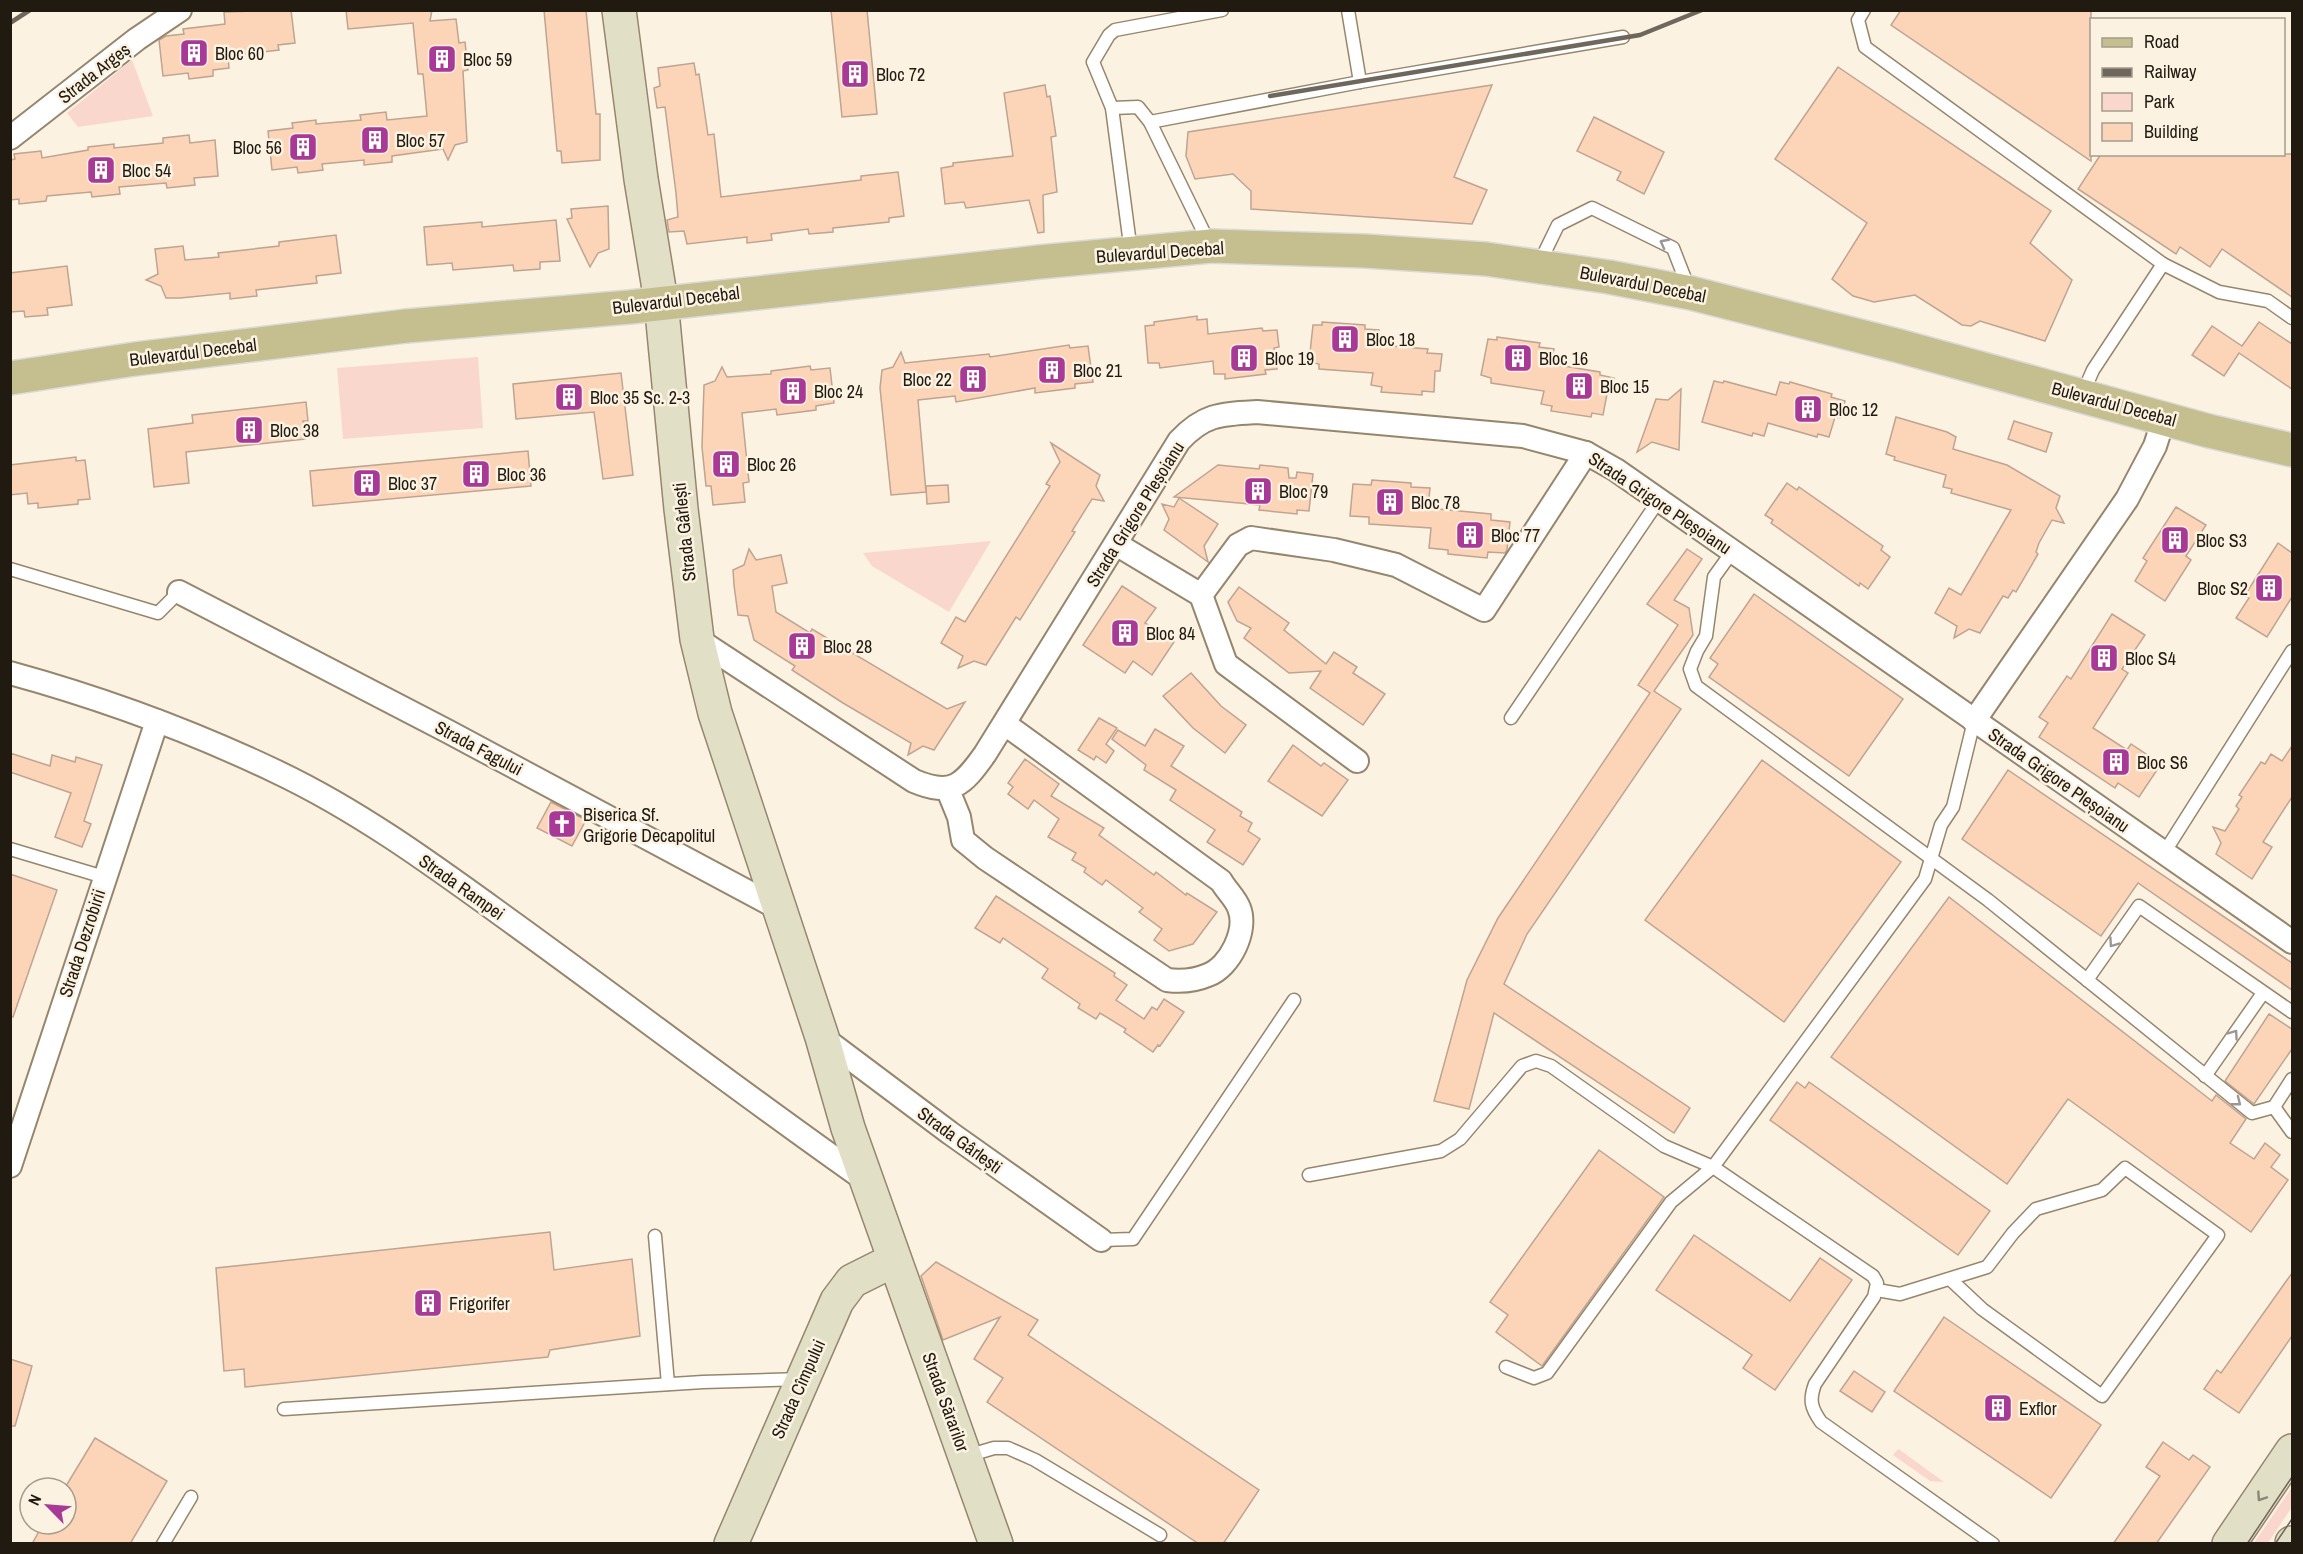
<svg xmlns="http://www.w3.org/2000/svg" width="2303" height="1554" font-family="'Archivo Narrow',sans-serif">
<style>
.green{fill:#fad7cd}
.building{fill:#fcd5b8;stroke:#bea491;stroke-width:1.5}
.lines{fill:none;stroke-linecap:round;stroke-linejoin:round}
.lane-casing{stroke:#96866d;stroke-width:15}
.street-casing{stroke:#96866d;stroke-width:26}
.secondary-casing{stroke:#96866d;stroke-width:36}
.primary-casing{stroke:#dbdad9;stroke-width:36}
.lane{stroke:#fff;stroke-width:12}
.street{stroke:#fff;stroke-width:22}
.secondary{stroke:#e2dfc7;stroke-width:33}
.primary{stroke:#c5be8f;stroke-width:33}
.tram{stroke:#6f675b;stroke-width:1.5}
.rail{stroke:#6f675b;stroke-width:4.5}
.oneway{stroke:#9b9893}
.oneway2{stroke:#8b8675}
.labels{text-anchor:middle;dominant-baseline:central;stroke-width:5;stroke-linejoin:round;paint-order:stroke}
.poi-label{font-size:18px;fill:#201a10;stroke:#fcf2e2;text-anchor:start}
.street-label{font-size:18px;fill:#201a10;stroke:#fcf2e2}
</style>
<rect width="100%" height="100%" fill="#fcf2e2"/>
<!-- green -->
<g class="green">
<polygon points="132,60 153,116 78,127 67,113"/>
<polygon points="478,357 483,428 343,439 337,368"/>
<polygon points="991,541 949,612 872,566 863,553"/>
<polygon points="1898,1449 1900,1450 1944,1482 1930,1481 1893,1455"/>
<polygon points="2292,1487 2292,1507 2268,1543 2254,1543"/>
</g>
<!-- building -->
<g class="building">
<polygon points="291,10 295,43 278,45 279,50 228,56 229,68 213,70 213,76 189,79 188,73 163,76 159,40 166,36 184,34 183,29 225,24 224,12"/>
<polygon points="346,10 432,10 430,21 456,19 459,43 465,42 468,70 463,71 467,142 455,145 448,160 443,149 392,156 392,162 364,165 364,160 322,164 323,170 298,173 297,167 272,170 268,131 293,128 292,123 316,120 316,124 361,120 360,115 386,112 387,120 427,116 423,74 418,74 413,23 348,29"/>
<polygon points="544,10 586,10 596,114 600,114 600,160 562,163 561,151 557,151"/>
<polygon points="831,10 867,10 877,114 842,117"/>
<polygon points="1901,10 2091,10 2091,161 1891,25"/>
<polygon points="694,63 696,75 699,74 708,135 714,134 721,197 861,180 861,176 898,172 904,216 889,218 889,222 833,228 833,232 809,234 808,229 771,234 772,240 747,243 747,237 687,244 684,231 669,232 667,220 678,217 676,193 665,107 657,108 654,88 660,86 658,68"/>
<polygon points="1838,67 2051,211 2030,243 2072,280 2045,341 1980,321 1971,326 1962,325 1915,295 1874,302 1853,296 1832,279 1867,223 1775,159"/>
<polygon points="1045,85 1047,97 1050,96 1056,136 1051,137 1057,192 1043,195 1044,232 1038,233 1029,200 966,208 964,202 945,204 941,168 953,166 953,163 1013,156 1004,93"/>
<polygon points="1492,85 1454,177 1487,190 1472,224 1251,209 1251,191 1233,174 1195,179 1186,156 1188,132"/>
<polygon points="1594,117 1664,152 1644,194 1617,180 1621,172 1577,151"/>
<polygon points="189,135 190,143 215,140 218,176 194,178 195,185 167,188 166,183 119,187 120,194 92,197 91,192 47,196 46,201 19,204 19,199 10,200 10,160 15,159 14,154 41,151 42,158 88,150 88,147 114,144 114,148 163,143 163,138"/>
<polygon points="2101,154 2292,154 2292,297 2222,249 2210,267 2180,247 2176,254 2078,189"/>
<polygon points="608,206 609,249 598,253 590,267 567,219 572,218 571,209"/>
<polygon points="556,220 560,261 540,262 540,269 514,271 513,265 453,270 452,263 427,265 424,227 482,222 482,227"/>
<polygon points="336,235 341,273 316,276 317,283 256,290 257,296 230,299 230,293 180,298 166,298 161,286 146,280 158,274 155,249 183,246 185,260 219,257 218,253 279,246 279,242"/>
<polygon points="67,266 72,305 47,308 48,315 25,317 24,311 10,312 10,273"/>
<polygon points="1197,316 1197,320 1207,319 1208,334 1262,328 1263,331 1277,330 1279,347 1274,348 1277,369 1265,370 1266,374 1225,379 1225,374 1214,374 1213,361 1160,368 1159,363 1148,363 1145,326 1154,325 1154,322"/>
<polygon points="1322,322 1365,325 1365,329 1379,330 1378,345 1428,349 1427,353 1442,354 1440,371 1435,371 1434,392 1422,391 1422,395 1381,392 1382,387 1371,385 1373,373 1319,369 1319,364 1309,362 1313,325 1322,325"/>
<polygon points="2259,322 2292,344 2292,389 2239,353 2224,376 2192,355 2212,326 2242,346"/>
<polygon points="1497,337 1540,343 1539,347 1554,349 1551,364 1600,372 1600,375 1614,378 1611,394 1607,394 1603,415 1592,413 1591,417 1551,411 1552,406 1541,404 1544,391 1491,383 1491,378 1481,375 1488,339 1497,340"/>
<polygon points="1069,345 1070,348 1088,346 1093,382 1075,384 1075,388 1035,393 1035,388 956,402 955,396 918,400 926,492 891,495 880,388 882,370 893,367 901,352 905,363 989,354 990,357"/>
<polygon points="810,366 811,370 830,368 834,403 816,406 816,410 777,415 776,409 742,413 749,482 743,483 745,502 713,505 711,486 706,486 702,447 704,385 715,381 722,367 727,377 771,374 771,371"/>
<polygon points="621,373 633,475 603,479 594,412 516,419 513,384"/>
<polygon points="1714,381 1723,383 1724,381 1776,395 1780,382 1789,384 1790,382 1832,394 1831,397 1845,401 1840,418 1835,417 1829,437 1818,434 1817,437 1768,423 1764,436 1753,433 1752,436 1702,422"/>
<polygon points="1681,389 1679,450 1652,442 1637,452 1656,399 1668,400"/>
<polygon points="306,402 308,421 303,421 305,439 186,452 189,483 154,487 148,429 193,423 192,415"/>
<polygon points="1896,417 1947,432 1956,437 1953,449 2007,465 2060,496 2056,508 2064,523 2052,520 2039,543 2036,552 2038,554 2016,592 2013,590 2008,598 2003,596 1980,633 1969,629 1954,638 1957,626 1935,613 1949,588 1961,595 2011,510 1951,493 1952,489 1943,487 1946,475 1894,460 1895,457 1886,454"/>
<polygon points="2014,421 2052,433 2046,452 2008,439"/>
<polygon points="1051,443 1100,475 1096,486 1104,501 1092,499 1072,531 1075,532 1020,620 1016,617 986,665 974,661 958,668 963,656 941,643 956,617 965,622 1050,486 1046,484 1060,462"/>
<polygon points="528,451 531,486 313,506 310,471"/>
<polygon points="76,457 76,461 85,460 90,499 78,500 78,504 38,508 38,503 28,504 27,493 10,495 10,465"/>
<polygon points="1218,465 1259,469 1260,465 1288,468 1289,478 1296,478 1297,472 1313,474 1309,511 1297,510 1297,514 1259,510 1260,505 1174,497"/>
<polygon points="1372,480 1411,483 1411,487 1430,488 1428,508 1491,514 1491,520 1510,522 1507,550 1505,553 1488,552 1487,558 1448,554 1448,550 1429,548 1431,528 1369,524 1369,517 1350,516 1353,484 1371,485"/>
<polygon points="1787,483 1797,490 1799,487 1883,546 1881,550 1890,557 1868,589 1860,583 1859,586 1771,523 1773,520 1765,515"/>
<polygon points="948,485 949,502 927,504 926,486"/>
<polygon points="1179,498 1218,524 1204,546 1208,562 1164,530 1169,519 1162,504 1174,507"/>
<polygon points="2176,507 2206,525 2186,556 2191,560 2165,601 2135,581 2147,561 2143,558"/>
<polygon points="2278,543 2292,553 2292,597 2267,637 2236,618 2249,598 2245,595"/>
<polygon points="749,549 756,560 781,555 787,583 772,586 776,612 810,633 812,629 947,709 965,702 934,750 923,746 908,755 911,743 843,703 792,670 795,666 754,640 748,616 738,615 734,585 733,570 744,565"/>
<polygon points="1687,549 1702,559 1674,600 1689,608 1693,635 1654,691 1681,709 1527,934 1504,984 1690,1108 1674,1133 1494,1013 1469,1109 1434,1101 1467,980 1498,918 1650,693 1638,685 1678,625 1647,604"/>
<polygon points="1122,586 1156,608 1145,623 1174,642 1152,675 1133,661 1125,673 1083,645"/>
<polygon points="1239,587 1289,623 1284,630 1326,664 1334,652 1357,667 1353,673 1385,694 1363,725 1310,688 1321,671 1289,673 1244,638 1251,628 1237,621 1228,602"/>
<polygon points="1754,594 1903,699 1849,776 1709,677 1718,664 1710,658"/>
<polygon points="2112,614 2145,635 2122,669 2128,673 2093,728 2127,750 2131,744 2161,764 2139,797 2118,783 2115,788 2039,737 2048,723 2039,717 2067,676 2071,679"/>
<polygon points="1191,673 1221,706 1246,725 1225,753 1193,728 1163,696"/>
<polygon points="1099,718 1117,728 1106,744 1114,751 1106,763 1096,756 1094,760 1078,750"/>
<polygon points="1155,729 1184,746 1171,766 1242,812 1240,816 1252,823 1248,831 1260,839 1243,865 1207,842 1215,830 1170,800 1176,790 1144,770 1146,765 1112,739 1118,730 1145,746"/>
<polygon points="1293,745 1321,766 1324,763 1348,780 1322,816 1268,781"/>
<polygon points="2292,746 2292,797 2263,842 2272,847 2252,879 2216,854 2221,843 2213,827 2225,831 2239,809 2236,806 2242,797 2239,795 2261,762 2265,764 2271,754 2282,761"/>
<polygon points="10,753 50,766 52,755 75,762 76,757 102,765 84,821 91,824 82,847 55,837 71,793 10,772"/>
<polygon points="1025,759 1059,784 1051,796 1104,828 1099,835 1154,875 1156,872 1186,895 1187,893 1217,912 1193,944 1169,951 1154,940 1162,929 1139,912 1143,908 1106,880 1102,885 1084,872 1086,868 1072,860 1076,853 1048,837 1059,819 1034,800 1028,809 1008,794 1013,787 1008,783"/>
<polygon points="1762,760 1901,862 1784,1022 1645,920"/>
<polygon points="2008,770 2292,963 2292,990 2138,883 2101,936 1962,839"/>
<polygon points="551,802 586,820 572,846 537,828"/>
<polygon points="10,874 57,890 13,1017 10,1017"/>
<polygon points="996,896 1115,973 1114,976 1127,985 1116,1000 1144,1019 1152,1007 1157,1010 1164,999 1184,1012 1160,1046 1158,1045 1153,1052 1124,1032 1126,1029 1100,1013 1096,1019 1078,1008 1080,1004 1042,978 1048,969 1003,938 1000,943 975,928"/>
<polygon points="1949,897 2212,1101 2216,1095 2246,1119 2230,1143 2254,1159 2265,1143 2280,1155 2271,1167 2288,1180 2251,1232 2068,1099 2007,1184 1831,1057"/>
<polygon points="2269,1014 2292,1029 2292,1049 2254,1104 2225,1081"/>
<polygon points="1797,1082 1805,1088 1809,1082 1990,1211 1958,1255 1770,1120"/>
<polygon points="1599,1150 1664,1197 1542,1366 1496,1332 1508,1315 1490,1302"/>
<polygon points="550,1232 554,1270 632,1259 640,1336 550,1350 548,1357 245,1387 244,1369 224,1371 216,1268"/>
<polygon points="1694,1235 1790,1301 1820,1258 1852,1280 1775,1390 1743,1368 1752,1355 1656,1290"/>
<polygon points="936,1262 1038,1320 1028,1335 1259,1490 1223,1544 1199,1544 987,1402 1003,1378 974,1359 1000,1317 943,1340 921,1276"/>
<polygon points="2292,1273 2292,1336 2239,1413 2204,1389 2217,1370 2221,1373"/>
<polygon points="1944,1317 2101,1425 2051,1498 1894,1391"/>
<polygon points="10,1359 32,1366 15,1426 10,1426"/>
<polygon points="1854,1371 1885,1392 1872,1412 1840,1391"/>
<polygon points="95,1438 167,1481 130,1544 32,1544 43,1524 66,1524 66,1486"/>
<polygon points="2163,1442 2189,1460 2193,1455 2210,1467 2156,1544 2113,1544 2160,1476 2146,1467"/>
</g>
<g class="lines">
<!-- lane casing -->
<g class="lane-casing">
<g id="lane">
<polyline points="1348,10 1360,82"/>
<polyline points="1864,10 1858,20 1865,47 2163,264 2219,292 2268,301 2292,318"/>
<polyline points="1112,108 1138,107 1150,122 1210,245"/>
<polyline points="1150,122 1360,82 1623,37"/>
<polyline points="1131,252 1112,108 1093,62 1109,35 1115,30 1222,10"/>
<polyline points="1539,264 1558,225 1592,208 1673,248 1689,289"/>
<polyline points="2082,395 2093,370 2163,264"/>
<polyline points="1732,552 1714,577 1706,636 1697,651 1690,669 1696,686 1988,900 2252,1113 2274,1107 2292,1079"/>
<polyline points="10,569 158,613 179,592"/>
<polyline points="1511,718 1659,500"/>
<path d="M1974,721l-21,86 -12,18 -16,54 -212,288 160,109 4,7 -3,14 -59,87c-6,16 -4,24 6,38l172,122"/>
<polyline points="10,849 104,877"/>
<polyline points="2164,853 2292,651"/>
<polyline points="2087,980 2139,906 2292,1012"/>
<polyline points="2205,1076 2263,993"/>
<polyline points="2274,1107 2292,1132"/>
<polyline points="1309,1175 1441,1151 1460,1139 1522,1066 1536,1061 1551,1066 1664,1146 1713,1167 1671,1202 1547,1373 1534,1378 1506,1367"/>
<polyline points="655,1236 668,1384"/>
<polyline points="1101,1240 1133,1239 1294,1000"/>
<polyline points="1877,1290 1900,1294 1987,1267 2013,1233 2036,1209 2102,1190 2125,1168 2218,1235 2102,1396 1982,1309 1950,1279"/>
<polyline points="284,1409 703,1382 801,1379"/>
<polyline points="967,1456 994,1448 1008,1448 1035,1460 1160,1535"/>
<polyline points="163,1544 191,1497"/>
</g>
</g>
<!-- street casing -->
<g class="street-casing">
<g id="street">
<polyline points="10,138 137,39 180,10"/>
<polyline points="1116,544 1201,595 1226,664 1357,761"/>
<polyline points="179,592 449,732 778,908"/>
<polyline points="1201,595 1238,545 1251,538 1334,550 1396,565 1484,610 1586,453"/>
<path d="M697,639l217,142c38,16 49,4 71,-27l194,-313c25,-27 42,-27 78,-29l266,24 63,17 30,17 676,472"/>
<path d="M10,673c91,25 181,58 265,98 85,40 162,97 238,152 119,86 235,175 355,259"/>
<polyline points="1974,721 2127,499 2155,446 2164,418"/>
<path d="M948,790l11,27 4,23 22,18 182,122c15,2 27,1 41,-5 22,-8 40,-45 31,-67 -3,-9 -13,-18 -18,-27l-216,-157"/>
<polyline points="822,1037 950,1133 1101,1240"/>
<polyline points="10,1166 157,721"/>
</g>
</g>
<!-- secondary casing -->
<g class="secondary-casing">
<g id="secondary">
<polyline points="619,10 641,179 661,301 681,509 697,639 715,713 822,1037 848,1128 996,1544"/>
<polyline points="731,1544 837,1301 852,1281 894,1260"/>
<polyline points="2229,1544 2292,1451"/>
<polyline points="2292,1544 2292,1543"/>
</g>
</g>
<!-- primary casing -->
<g class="primary-casing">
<polyline id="primary" points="10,378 135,359 406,326 630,307 1039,262 1211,246 1365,251 1486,259 1609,277 1691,293 1899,346 2209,431 2292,450"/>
</g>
<!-- lane -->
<use href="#lane" class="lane"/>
<!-- street -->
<use href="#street" class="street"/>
<!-- secondary -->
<use href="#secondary" class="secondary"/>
<!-- primary -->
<use href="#primary" class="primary"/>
<!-- tram -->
<g class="tram">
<polyline points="2247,1544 2292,1477"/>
<polyline points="2275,1544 2292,1519"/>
</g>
<!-- rail -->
<g class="rail">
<polyline points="10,23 30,10"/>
<polyline points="1270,96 1640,35 1702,10"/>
</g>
</g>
<!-- one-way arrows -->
<defs><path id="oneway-chevron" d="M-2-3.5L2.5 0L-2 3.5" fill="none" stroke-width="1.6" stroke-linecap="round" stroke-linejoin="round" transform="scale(1.5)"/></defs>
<g class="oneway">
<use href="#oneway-chevron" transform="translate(1664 243) rotate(-152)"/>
<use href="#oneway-chevron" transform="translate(2113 943) rotate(125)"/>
<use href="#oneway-chevron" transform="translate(2234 1034) rotate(-55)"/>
<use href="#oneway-chevron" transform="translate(2237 1102) rotate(38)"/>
</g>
<use class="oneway2" href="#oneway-chevron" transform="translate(2261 1497) rotate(124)"/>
<!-- icons -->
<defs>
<g id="building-square" transform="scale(1.5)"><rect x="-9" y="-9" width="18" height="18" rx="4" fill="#a83996" stroke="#fcf2e2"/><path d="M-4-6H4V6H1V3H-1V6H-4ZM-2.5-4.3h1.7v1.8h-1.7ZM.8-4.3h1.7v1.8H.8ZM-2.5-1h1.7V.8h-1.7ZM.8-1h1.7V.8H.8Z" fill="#fff"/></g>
<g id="church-square" transform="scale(1.5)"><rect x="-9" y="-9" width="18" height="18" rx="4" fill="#a83996" stroke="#fcf2e2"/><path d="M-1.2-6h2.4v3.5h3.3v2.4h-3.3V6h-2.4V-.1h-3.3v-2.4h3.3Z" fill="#fff"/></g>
</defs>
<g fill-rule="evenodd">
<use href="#building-square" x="194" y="53"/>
<use href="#building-square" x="442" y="59"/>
<use href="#building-square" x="855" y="74"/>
<use href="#building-square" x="375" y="140"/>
<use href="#building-square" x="303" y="147"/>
<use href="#building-square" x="101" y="170"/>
<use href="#building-square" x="1345" y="339"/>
<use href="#building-square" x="1244" y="358"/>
<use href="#building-square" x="1518" y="358"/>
<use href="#building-square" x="1052" y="370"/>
<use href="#building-square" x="973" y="379"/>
<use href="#building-square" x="1579" y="386"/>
<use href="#building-square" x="793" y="391"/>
<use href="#building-square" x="569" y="397"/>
<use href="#building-square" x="1808" y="409"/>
<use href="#building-square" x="249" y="430"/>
<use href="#building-square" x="726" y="464"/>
<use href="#building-square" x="476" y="474"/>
<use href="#building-square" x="367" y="483"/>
<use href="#building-square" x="1258" y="491"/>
<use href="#building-square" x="1390" y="502"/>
<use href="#building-square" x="1470" y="535"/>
<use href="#building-square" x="2175" y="540"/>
<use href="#building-square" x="2269" y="588"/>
<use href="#building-square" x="1125" y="633"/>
<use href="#building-square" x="802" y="646"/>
<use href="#building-square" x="2104" y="658"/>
<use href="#building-square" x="2116" y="762"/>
<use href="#church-square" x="562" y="824"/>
<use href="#building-square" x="428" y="1303"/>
<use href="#building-square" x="1998" y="1408"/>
</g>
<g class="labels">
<!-- poi labels -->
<g class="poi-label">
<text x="215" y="53">Bloc 60</text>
<text x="463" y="59">Bloc 59</text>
<text x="876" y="74">Bloc 72</text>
<text x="396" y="140">Bloc 57</text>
<text x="282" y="147" text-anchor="end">Bloc 56</text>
<text x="122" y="170">Bloc 54</text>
<text x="1366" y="339">Bloc 18</text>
<text x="1265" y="358">Bloc 19</text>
<text x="1539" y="358">Bloc 16</text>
<text x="1073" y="370">Bloc 21</text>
<text x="952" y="379" text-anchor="end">Bloc 22</text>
<text x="1600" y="386">Bloc 15</text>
<text x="814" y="391">Bloc 24</text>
<text x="590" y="397">Bloc 35 Sc. 2-3</text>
<text x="1829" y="409">Bloc 12</text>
<text x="270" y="430">Bloc 38</text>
<text x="747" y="464">Bloc 26</text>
<text x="497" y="474">Bloc 36</text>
<text x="388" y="483">Bloc 37</text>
<text x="1279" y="491">Bloc 79</text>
<text x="1411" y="502">Bloc 78</text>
<text x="1491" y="535">Bloc 77</text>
<text x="2196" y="540">Bloc S3</text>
<text x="2248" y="588" text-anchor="end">Bloc S2</text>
<text x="1146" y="633">Bloc 84</text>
<text x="823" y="646">Bloc 28</text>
<text x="2125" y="658">Bloc S4</text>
<text x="2137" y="762">Bloc S6</text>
<text x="583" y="814">Biserica Sf.<tspan x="583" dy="21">Grigorie Decapolitul</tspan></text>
<text x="449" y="1303">Frigorifer</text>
<text x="2019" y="1408">Exflor</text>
</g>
<!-- street labels -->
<g class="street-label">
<text transform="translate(94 73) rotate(-38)">Strada Argeș</text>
<text transform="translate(1160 252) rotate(-4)">Bulevardul Decebal</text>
<text transform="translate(1643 284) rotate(11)">Bulevardul Decebal</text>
<text transform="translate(676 300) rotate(-7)">Bulevardul Decebal</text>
<text transform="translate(193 352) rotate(-7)">Bulevardul Decebal</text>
<text transform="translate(2114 404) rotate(15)">Bulevardul Decebal</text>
<text transform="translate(1660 503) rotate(34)">Strada Grigore Pleșoianu</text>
<text transform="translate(1135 514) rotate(-58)">Strada Grigore Pleșoianu</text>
<text transform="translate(684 532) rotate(-96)">Strada Gârlești</text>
<text transform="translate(479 748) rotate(28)">Strada Fagului</text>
<text transform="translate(2059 780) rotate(35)">Strada Grigore Pleșoianu</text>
<text transform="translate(462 887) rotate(35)">Strada Rampei</text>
<text transform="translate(82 943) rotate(-72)">Strada Dezrobirii</text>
<text transform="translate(960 1140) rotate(36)">Strada Gârlești</text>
<text transform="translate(798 1389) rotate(-66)">Strada Cîmpului</text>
<text transform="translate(946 1402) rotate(70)">Strada Sărarilor</text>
</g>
</g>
<!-- border -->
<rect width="2303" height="1554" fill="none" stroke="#201a10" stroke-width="24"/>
<!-- legend -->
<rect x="2090" y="18" width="195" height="138" fill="#fcf2e2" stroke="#a49c8e" stroke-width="1.5"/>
<rect x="2102" y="38" width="30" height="9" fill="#c5be8f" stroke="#a49c8e" stroke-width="1.5"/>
<text x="2144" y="48" font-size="18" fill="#201a10">Road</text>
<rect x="2102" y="68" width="30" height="9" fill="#6f675b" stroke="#a49c8e" stroke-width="1.5"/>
<text x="2144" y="78" font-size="18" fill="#201a10">Railway</text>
<rect x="2102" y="93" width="30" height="18" fill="#fad7cd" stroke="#a49c8e" stroke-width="1.5"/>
<text x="2144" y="108" font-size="18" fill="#201a10">Park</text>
<rect x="2102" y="123" width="30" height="18" fill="#fcd5b8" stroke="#a49c8e" stroke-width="1.5"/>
<text x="2144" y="138" font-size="18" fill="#201a10">Building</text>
<!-- north arrow -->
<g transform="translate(48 1506) rotate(295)"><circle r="28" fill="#fcf2e2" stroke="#a49c8e" stroke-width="1.5"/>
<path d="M0-4.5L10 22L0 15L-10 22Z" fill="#a83996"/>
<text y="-9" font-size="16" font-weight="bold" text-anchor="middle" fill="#201a10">N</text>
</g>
</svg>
